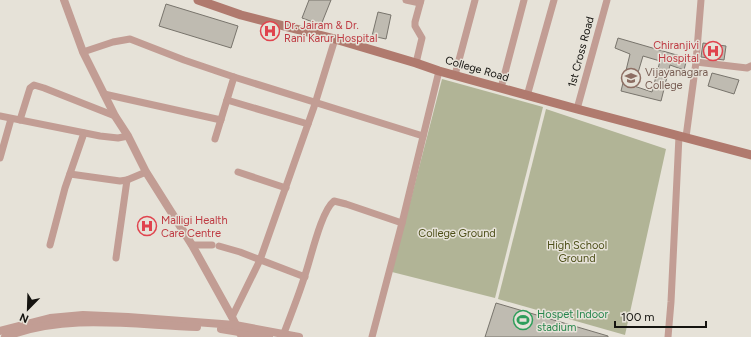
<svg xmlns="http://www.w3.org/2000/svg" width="751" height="337" font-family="Figtree,sans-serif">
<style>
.green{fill:#b1b496}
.building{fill:#bfbbb1;stroke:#78746c;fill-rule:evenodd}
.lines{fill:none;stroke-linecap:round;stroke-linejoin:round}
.minor{stroke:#c29d94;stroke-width:7}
.tertiary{stroke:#c29d94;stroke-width:8}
.secondary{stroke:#b07a6e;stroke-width:9}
.labels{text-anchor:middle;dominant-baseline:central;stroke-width:3;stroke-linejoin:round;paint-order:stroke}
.health-label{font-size:11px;fill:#be3a42;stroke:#e6e2d8;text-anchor:start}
.street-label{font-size:11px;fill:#151410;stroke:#e6e2d8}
.education-label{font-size:11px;fill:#785e54;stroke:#e6e2d8;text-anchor:start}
.park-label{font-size:11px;fill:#4e501a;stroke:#e6e2d8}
.leisure-label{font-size:11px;fill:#27864d;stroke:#e6e2d8;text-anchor:start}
</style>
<rect width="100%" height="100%" fill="#e6e2d8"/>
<!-- green -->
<g class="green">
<polygon points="442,79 543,107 495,298 392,272"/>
<polygon points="546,109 666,149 625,335 498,299"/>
</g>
<!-- building -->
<g class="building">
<polygon points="309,0 331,0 321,25 302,18"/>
<polygon points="166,4 238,26 231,48 159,26"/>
<polygon points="378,12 391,15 386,39 372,36"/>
<path d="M618,38l69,20 -3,12 -14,-5 -9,36 -40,-10 9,-37 -15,-6zM643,56l17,5 -8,31 -18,-6z"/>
<polygon points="703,43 726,46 724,60 701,57"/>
<polygon points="712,73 739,80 734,94 708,86"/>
<polygon points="496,303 608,336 608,337 485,337"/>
</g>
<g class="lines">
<!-- minor -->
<g class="minor">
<polyline points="406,0 420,3"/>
<polyline points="83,52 113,42 130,39 184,60 234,77 215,139"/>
<polyline points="696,62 747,68 751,66"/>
<polyline points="416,63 422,38 415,26 415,22 421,0"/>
<polyline points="455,75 475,0"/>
<polyline points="234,77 423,136"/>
<polyline points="501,88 524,0"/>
<polyline points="104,94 221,120"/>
<polyline points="527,96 554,0"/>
<polyline points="227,100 308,124"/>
<polyline points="577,109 607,0"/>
<polyline points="0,116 100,136 118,138 128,136"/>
<polyline points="20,120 30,88 34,85 44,88 115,116"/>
<polyline points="686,137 696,62 701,0"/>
<polyline points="0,158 11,119"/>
<polyline points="238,172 286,188"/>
<polyline points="70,174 120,181 127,180 146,172"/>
<polyline points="50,245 65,188 84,133"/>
<polyline points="192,245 212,245"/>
<polyline points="219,246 240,252 305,277"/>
<polyline points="116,258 127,180"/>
<polyline points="232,317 260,260 314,107 335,39"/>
<path d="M284,333c7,-19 15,-38 21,-58 6,-17 16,-64 29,-74l12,3 56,19"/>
<polyline points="372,337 402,223 439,71"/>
<polyline points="668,337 671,302 679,136"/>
</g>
<!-- tertiary -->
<g class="tertiary">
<polyline points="64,0 83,52 115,116 128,136 146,172 192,245 232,317 242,337"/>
<polyline points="221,329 269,337"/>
<polyline points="0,331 50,318 83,315 128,317 235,325 299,337"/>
<path d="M5,337c61,-24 128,-12 192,-10"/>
</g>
<!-- secondary -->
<polyline class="secondary" points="198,0 241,15 335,39 416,63 439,71 577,109 751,155"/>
</g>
<!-- icons -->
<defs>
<g id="hospital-ring" transform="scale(1)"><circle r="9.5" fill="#e6e2d8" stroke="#e0444e" stroke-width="1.5"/><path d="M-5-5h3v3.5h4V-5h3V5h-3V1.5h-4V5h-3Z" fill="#e0444e"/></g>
<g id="university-ring" transform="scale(1)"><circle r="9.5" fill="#e6e2d8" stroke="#8d6e63" stroke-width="1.5"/><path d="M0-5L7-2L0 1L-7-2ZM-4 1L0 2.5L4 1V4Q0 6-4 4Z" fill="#8d6e63"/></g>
<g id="stadium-ring" transform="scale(1)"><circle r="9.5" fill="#e6e2d8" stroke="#2e9e5b" stroke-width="1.5"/><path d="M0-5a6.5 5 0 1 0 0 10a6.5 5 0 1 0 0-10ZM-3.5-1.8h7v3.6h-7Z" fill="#2e9e5b"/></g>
</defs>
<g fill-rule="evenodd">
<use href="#hospital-ring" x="270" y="31"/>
<use href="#hospital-ring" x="713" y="51"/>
<use href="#university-ring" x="631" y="78"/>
<use href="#hospital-ring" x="147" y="226"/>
<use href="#stadium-ring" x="523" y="320"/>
</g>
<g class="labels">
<!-- health labels -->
<g class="health-label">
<text x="284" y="25">Dr. Jairam &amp; Dr.<tspan x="284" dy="13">Rani Karur Hospital</tspan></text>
<text x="699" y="45" text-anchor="end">Chiranjivi<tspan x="699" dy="13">Hospital</tspan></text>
<text x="161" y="220">Malligi Health<tspan x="161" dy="13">Care Centre</tspan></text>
</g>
<!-- street labels -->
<g class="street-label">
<text transform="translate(581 52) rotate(-75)">1st Cross Road</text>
<text transform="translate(477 69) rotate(16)">College Road</text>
</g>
<!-- education labels -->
<g class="education-label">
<text x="645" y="72">Vijayanagara<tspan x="645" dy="13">College</tspan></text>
</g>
<!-- park labels -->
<g class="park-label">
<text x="457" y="233">College Ground</text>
<text x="577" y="245">High School<tspan x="577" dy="13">Ground</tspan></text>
</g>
<!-- leisure labels -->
<g class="leisure-label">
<text x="537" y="314">Hospet Indoor<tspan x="537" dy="13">stadium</tspan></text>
</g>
</g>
<!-- north arrow -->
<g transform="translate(28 309) rotate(203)" stroke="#e6e2d8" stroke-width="3" paint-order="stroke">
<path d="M0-3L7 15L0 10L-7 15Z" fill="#151410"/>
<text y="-6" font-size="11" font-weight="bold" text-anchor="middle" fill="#151410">N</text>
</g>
<!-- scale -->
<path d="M615 321v6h91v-6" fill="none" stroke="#151410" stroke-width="2"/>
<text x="621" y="321" font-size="12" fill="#151410" stroke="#e6e2d8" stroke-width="3" paint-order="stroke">100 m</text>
</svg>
